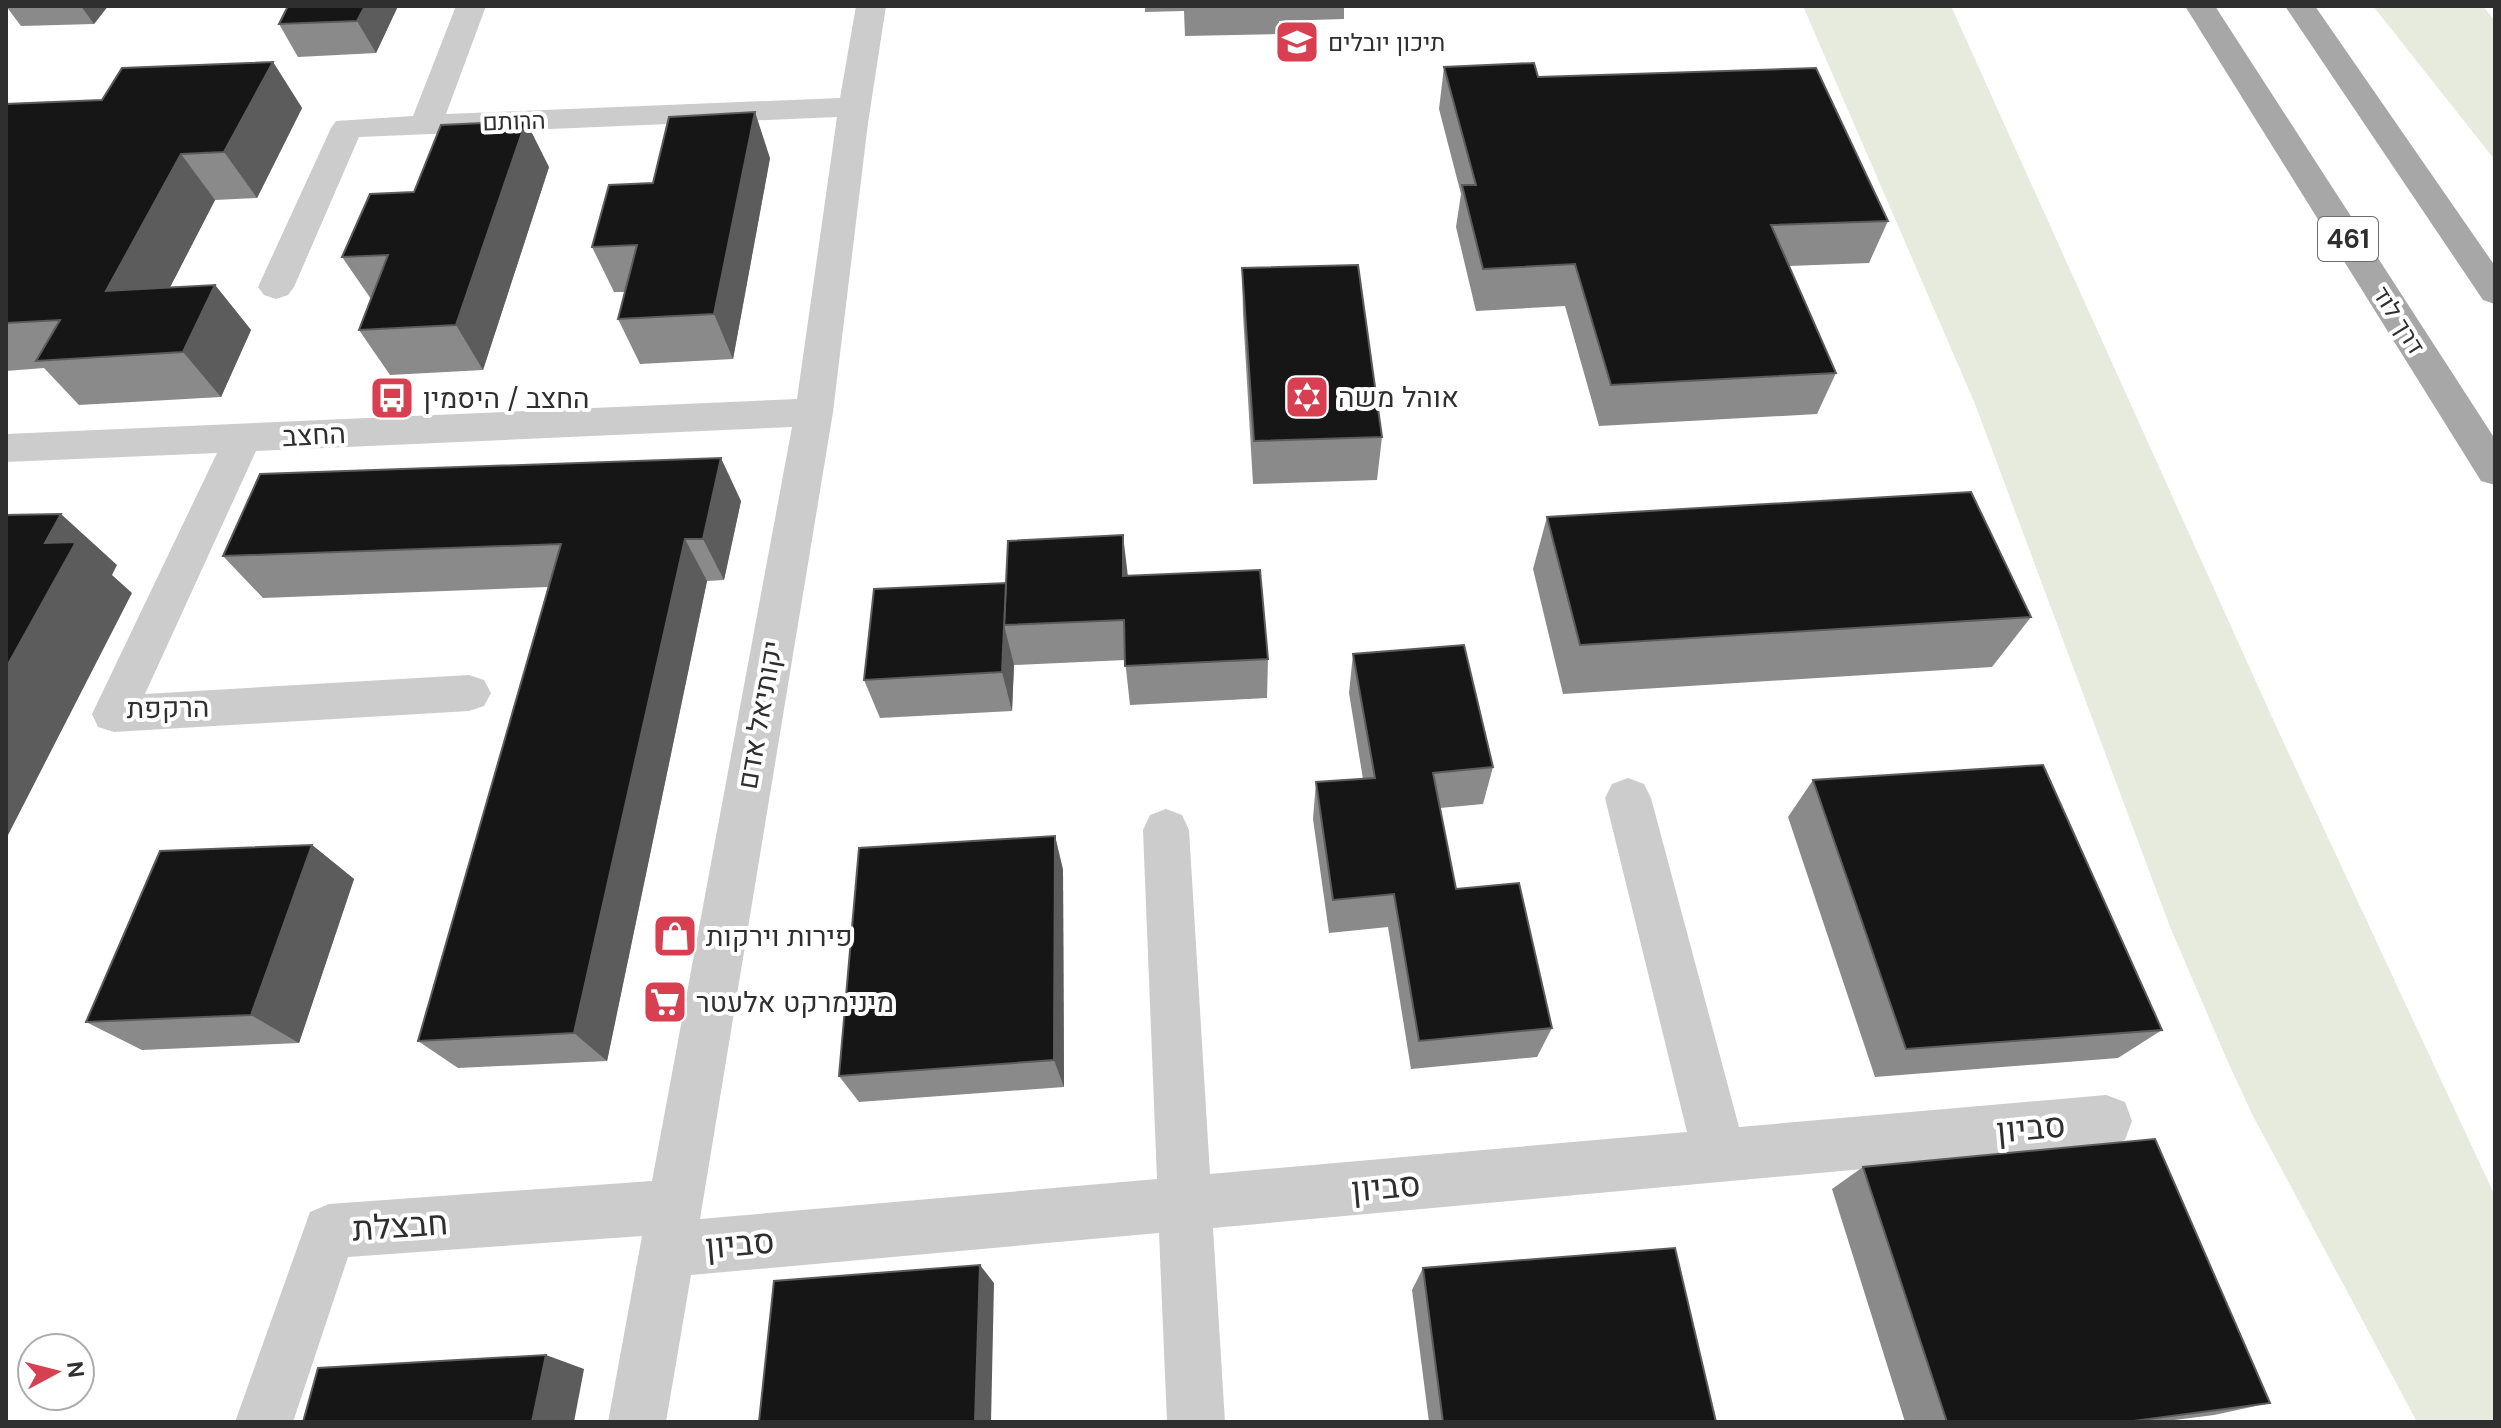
<svg xmlns="http://www.w3.org/2000/svg" width="2501" height="1428" font-family="'DM Sans',Heebo,sans-serif">
<style>
.green{fill:#e6ebde}
.lines{fill:none;stroke-linecap:round;stroke-linejoin:round}
.minor{fill:#ccc;fill-rule:evenodd}
.major{fill:#a7a7a7;fill-rule:evenodd}
.wall{fill:#8a8a8a}
.shaded-wall{fill:#5c5c5c}
.building{fill:#161616;stroke:#5c5c5c;stroke-width:2}
.labels{text-anchor:middle;dominant-baseline:central;stroke-width:8;stroke-linejoin:round;paint-order:stroke}
.far-poi-label{font-size:24px;fill:#2f2f2f;stroke:#fff;text-anchor:start}
.far-street-label{font-size:24px;fill:#2f2f2f;stroke:#fff}
.shield{fill:#fff;stroke:#6d6d6d;stroke-width:2}
.shield-label{font-size:26px;font-weight:bold;fill:#2f2f2f}
.poi-label{font-size:28px;fill:#2f2f2f;stroke:#fff;text-anchor:start}
.street-label{font-size:28px;fill:#2f2f2f;stroke:#fff}
.near-street-label{font-size:34px;fill:#2f2f2f;stroke:#fff}
</style>
<rect width="100%" height="100%" fill="#fff"/>
<!-- green -->
<g class="green">
<polygon points="1803,6 1951,6 2276,726 2495,1196 2495,1422 2417,1422 2252,1114 2227,1060 2170,927 1975,404"/>
<polygon points="2373,6 2483,6 2495,21 2495,160"/>
</g>
<g class="lines">
<!-- minor -->
<polygon class="minor" points="456,6 486,6 446,114 840,98 856,6 886,6 868,123 833,412 700,1219 1157,1179 1143,830 1150,815 1166,809 1182,815 1189,830 1210,1174 1687,1132 1605,798 1612,784 1628,778 1644,784 1651,798 1739,1127 2106,1095 2125,1102 2132,1121 2125,1140 2106,1147 1213,1228 1225,1422 1167,1422 1159,1233 691,1275 666,1422 608,1422 642,1236 348,1257 293,1422 235,1422 310,1212 329,1204 652,1181 792,427 256,451 145,694 469,675 484,680 491,693 484,706 469,711 114,732 98,727 92,714 217,453 6,462 6,434 797,399 837,117 359,137 294,287 288,295 276,299 264,295 258,287 331,128 336,121 413,116"/>
<!-- major -->
<g class="major">
<polygon points="2185,6 2215,6 2495,439 2495,485 2481,481"/>
<polygon points="2285,6 2315,6 2495,266 2495,304 2483,300"/>
</g>
</g>
<!-- wall -->
<g class="wall">
<polygon points="6,6 108,6 94,24 21,26"/>
<polygon points="287,6 398,6 376,53 298,57 279,24 288,7"/>
<polygon points="1145,6 1344,6 1344,19 1279,21 1279,34 1185,36 1184,11 1145,12"/>
<polygon points="273,62 302,108 257,198 215,200 170,287 215,285 251,330 221,397 79,405 44,368 6,371 6,104 102,100"/>
<polygon points="1444,67 1538,77 1888,221 1869,263 1789,266 1836,373 1817,414 1599,426 1565,306 1476,311 1456,227 1461,194 1439,109"/>
<polygon points="770,158 733,359 640,364 618,319 625,292 614,292 592,247 653,183"/>
<polygon points="549,167 483,370 390,375 359,330 371,299 342,257 414,192"/>
<polygon points="1242,268 1382,437 1377,480 1253,484 1243,314"/>
<polygon points="741,501 724,580 707,581 607,1061 458,1068 418,1041 548,587 263,598 223,556"/>
<polygon points="1547,517 2031,617 1992,667 1563,694 1533,569"/>
<polygon points="1128,576 1268,659 1267,698 1130,705 1125,660 1014,665 1012,711 880,718 864,680"/>
<polygon points="1353,654 1493,767 1483,804 1440,808 1456,889 1552,1028 1537,1057 1411,1069 1388,927 1329,933 1313,819 1316,782 1363,779 1349,693"/>
<polygon points="1813,780 2162,1030 2118,1058 1875,1077 1788,817"/>
<polygon points="1055,836 1063,870 1064,1087 859,1102 839,1076"/>
<polygon points="312,845 354,879 299,1043 142,1050 86,1022"/>
<polygon points="1863,1167 2270,1403 2214,1415 2159,1422 1905,1422 1832,1189"/>
<polygon points="1423,1268 1716,1422 1429,1422 1412,1290"/>
</g>
<!-- shaded-wall -->
<g class="shaded-wall">
<polygon points="81,6 108,6 94,24"/>
<polygon points="365,6 398,6 376,53 357,21"/>
<polygon points="273,62 302,108 257,198 224,152"/>
<polygon points="755,112 770,158 733,359 714,314"/>
<polygon points="526,121 549,167 483,370 456,325"/>
<polygon points="181,154 215,200 145,336 106,291"/>
<polygon points="215,285 251,330 221,397 183,352"/>
<polygon points="721,458 741,501 724,580 703,539"/>
<polygon points="61,514 117,565 112,575 132,593 6,839 6,668 45,543"/>
<polygon points="1123,535 1128,577 1123,576"/>
<polygon points="685,539 707,581 607,1061 574,1033"/>
<polygon points="1004,625 1014,665 1012,711 1002,672"/>
<polygon points="1055,836 1063,870 1064,1087 1054,1060"/>
<polygon points="312,845 354,879 299,1043 251,1015"/>
<polygon points="980,1265 994,1283 991,1422 975,1422"/>
<polygon points="546,1355 584,1369 574,1422 532,1422"/>
</g>
<!-- building -->
<g class="building">
<polygon points="288,6 365,6 357,21 279,24"/>
<polygon points="273,62 224,152 181,154 106,291 215,285 183,352 36,361 60,320 6,323 6,104 102,100 122,68"/>
<polygon points="1534,63 1538,77 1816,68 1888,221 1771,225 1836,373 1611,385 1575,264 1483,269 1462,185 1476,185 1444,67"/>
<polygon points="755,112 714,314 618,319 637,245 592,247 609,185 653,183 669,117"/>
<polygon points="526,121 456,325 359,330 388,255 342,257 370,194 414,192 441,125"/>
<polygon points="1358,265 1382,437 1254,441 1242,268"/>
<polygon points="721,458 703,539 685,539 574,1033 418,1041 561,544 223,556 260,474"/>
<polygon points="1971,492 2031,617 1580,645 1547,517"/>
<polygon points="61,514 45,543 76,542 6,668 6,515"/>
<polygon points="1123,535 1123,576 1260,570 1268,659 1125,666 1124,620 1004,625 1008,541"/>
<polygon points="1006,583 1002,672 864,680 874,589"/>
<polygon points="1464,645 1493,767 1433,773 1456,889 1519,883 1552,1028 1419,1041 1394,894 1333,900 1316,782 1375,778 1353,654"/>
<polygon points="2043,765 2162,1030 1906,1049 1813,780"/>
<polygon points="1055,836 1054,1060 839,1076 859,848"/>
<polygon points="312,845 251,1015 86,1022 160,851"/>
<polygon points="2155,1139 2270,1403 2126,1422 1947,1422 1863,1167"/>
<polygon points="1675,1248 1716,1422 1443,1422 1423,1268"/>
<polygon points="980,1265 975,1422 759,1422 774,1281"/>
<polygon points="546,1355 532,1422 303,1422 318,1368"/>
</g>
<!-- icons -->
<defs>
<g id="school-square" transform="scale(2.3)"><rect x="-9" y="-9" width="18" height="18" rx="4" fill="#d83f51" stroke="#fff"/><path d="M0-5L7-2L0 1L-7-2ZM-4 1L0 2.5L4 1V4Q0 6-4 4Z" fill="#fff"/></g>
<g id="synagogue-square" transform="scale(2.3)"><rect x="-9" y="-9" width="18" height="18" rx="4" fill="#d83f51" stroke="#fff"/><path d="M0-6.5L5.6 3.2H-5.6ZM0 6.5L5.6-3.2H-5.6Z" fill="#fff"/></g>
<g id="bus-square" transform="scale(2.3)"><rect x="-9" y="-9" width="18" height="18" rx="4" fill="#d83f51" stroke="#fff"/><path d="M-5-6H5V4H4V6H2V4H-2V6H-4V4H-5ZM-3.5-4V0h7V-4ZM-3.5 1.2v1.5H-2V1.2ZM2 1.2v1.5H3.5V1.2Z" fill="#fff"/></g>
<g id="shop-square" transform="scale(2.3)"><rect x="-9" y="-9" width="18" height="18" rx="4" fill="#d83f51" stroke="#fff"/><path d="M-5-2.5h2.3a2.7 3.5 0 0 1 5.4 0H5L5.5 6h-11ZM-1.5-2.5h3a1.5 2.3 0 0 0-3 0Z" fill="#fff"/></g>
<g id="supermarket-square" transform="scale(2.3)"><rect x="-9" y="-9" width="18" height="18" rx="4" fill="#d83f51" stroke="#fff"/><path d="M-6-5.5h2.5l.6 2H6L4.5 2H-2.5L-4.4-4H-6ZM-1.5 3.2a1.3 1.3 0 1 0 .1 0ZM3 3.2a1.3 1.3 0 1 0 .1 0Z" fill="#fff"/></g>
</defs>
<g fill-rule="evenodd">
<use href="#school-square" x="1297" y="42"/>
<use href="#synagogue-square" x="1307" y="397"/>
<use href="#bus-square" x="392" y="398"/>
<use href="#shop-square" x="675" y="936"/>
<use href="#supermarket-square" x="665" y="1002"/>
</g>
<g class="labels">
<!-- far-poi labels -->
<g class="far-poi-label">
<text x="1328" y="42">תיכון יובלים</text>
</g>
<!-- far-street labels -->
<g class="far-street-label">
<text transform="translate(514 121) rotate(-2)">הרותם</text>
<text transform="translate(2399 320) rotate(58)">דרך לוד</text>
</g>
<!-- shield labels -->
<rect class="shield" x="2318" y="217" width="60" height="44" rx="6"/>
<g class="shield-label">
<text x="2348" y="239">461</text>
</g>
<!-- poi labels -->
<g class="poi-label">
<text x="1338" y="397">אוהל משה</text>
<text x="423" y="398">החצב / היסמין</text>
<text x="706" y="936">פירות וירקות</text>
<text x="696" y="1002">מינימרקט אלעטר</text>
</g>
<!-- street labels -->
<g class="street-label">
<text transform="translate(314 435) rotate(-3)">החצב</text>
<text transform="translate(168 708) rotate(-1)">הרקפת</text>
<text transform="translate(760 715) rotate(-80)">יקותיאל אדם</text>
</g>
<!-- near-street labels -->
<g class="near-street-label">
<text transform="translate(2031 1128) rotate(-5)">סביון</text>
<text transform="translate(1386 1187) rotate(-5)">סביון</text>
<text transform="translate(400 1226) rotate(-4)">חבצלת</text>
<text transform="translate(740 1244) rotate(-5)">סביון</text>
</g>
</g>
<!-- border -->
<rect width="2501" height="1428" fill="none" stroke="#2f2f2f" stroke-width="16"/>
<!-- north arrow -->
<g transform="translate(56 1372) rotate(83)"><circle r="38" fill="#ffffff" stroke="#acacac" stroke-width="2"/>
<path d="M0-6L14 30L0 20L-14 30Z" fill="#d83f51"/>
<text y="-12" font-size="22" font-weight="bold" text-anchor="middle" fill="#2f2f2f">N</text>
</g>
</svg>
